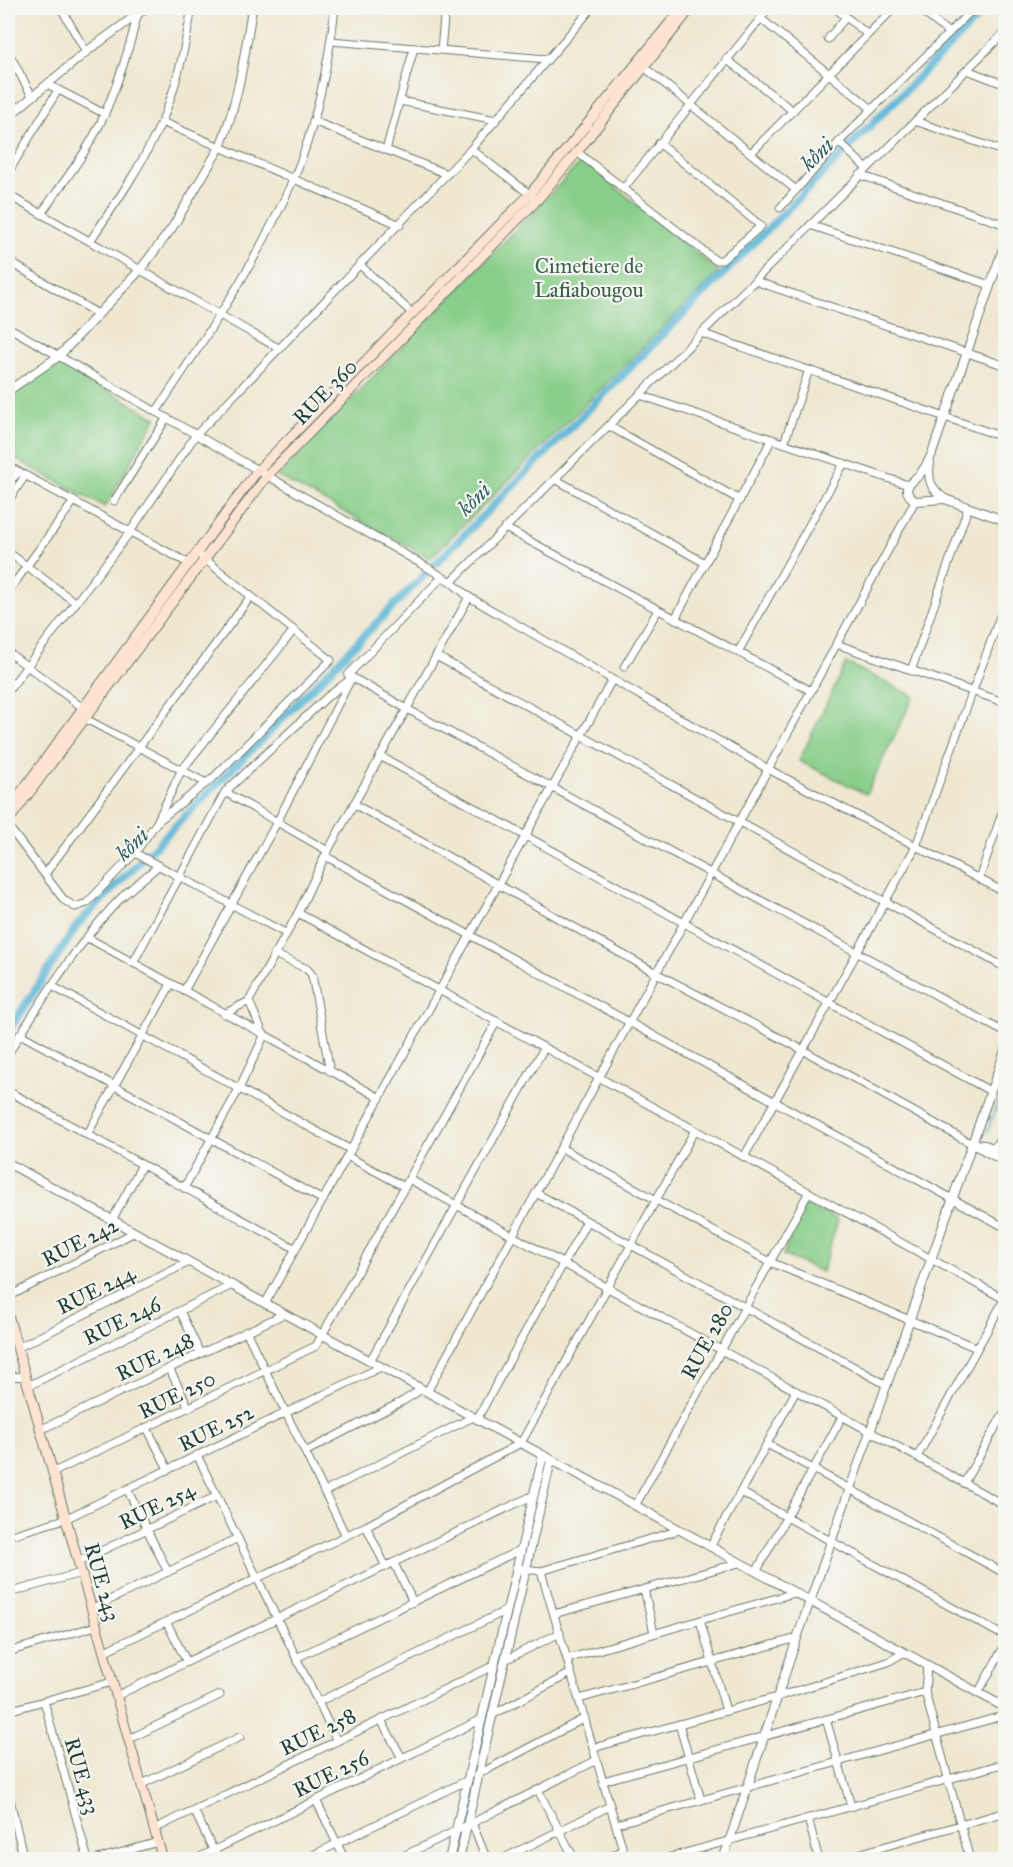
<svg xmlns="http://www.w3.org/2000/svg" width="1013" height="1867" font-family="'IM FELL Great Primer',serif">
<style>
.green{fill:#88ce89;stroke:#54865e;stroke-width:1.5}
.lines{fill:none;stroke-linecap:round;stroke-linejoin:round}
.stream{stroke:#57b4d5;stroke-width:2}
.canal{stroke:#57b4d5;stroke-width:8}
.minor-casing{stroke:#68786b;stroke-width:9}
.tertiary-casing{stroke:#68786b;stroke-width:10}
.secondary-casing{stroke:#68786b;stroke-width:11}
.minor{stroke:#fff;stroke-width:7}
.tertiary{stroke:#fff;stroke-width:8}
.secondary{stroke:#fee3d1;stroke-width:9}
.labels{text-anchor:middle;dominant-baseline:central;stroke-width:4.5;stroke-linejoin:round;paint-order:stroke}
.park-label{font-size:21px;fill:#396149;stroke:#f6f6f2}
.street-label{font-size:21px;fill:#1f3d34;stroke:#f6f6f2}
.water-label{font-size:22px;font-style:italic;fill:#2d5b5c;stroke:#f6f6f2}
</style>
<rect width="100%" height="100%" fill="#f6f6f2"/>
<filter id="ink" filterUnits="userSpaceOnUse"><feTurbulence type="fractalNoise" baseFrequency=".0167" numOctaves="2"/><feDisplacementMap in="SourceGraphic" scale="12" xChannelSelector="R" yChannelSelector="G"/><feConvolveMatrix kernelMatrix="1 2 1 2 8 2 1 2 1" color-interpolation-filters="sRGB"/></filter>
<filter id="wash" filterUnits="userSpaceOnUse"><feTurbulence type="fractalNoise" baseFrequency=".008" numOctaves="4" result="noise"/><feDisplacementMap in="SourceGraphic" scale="24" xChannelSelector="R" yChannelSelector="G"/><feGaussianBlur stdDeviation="1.35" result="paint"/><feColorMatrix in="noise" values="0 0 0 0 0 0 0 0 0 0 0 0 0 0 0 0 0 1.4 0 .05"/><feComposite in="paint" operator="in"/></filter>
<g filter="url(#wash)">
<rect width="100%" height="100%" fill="#efe7d0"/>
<!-- green -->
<g class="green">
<polygon points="583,160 719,272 430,558 277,476"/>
<polygon points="58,362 156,418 105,507 8,455 8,395"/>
<polygon points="846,663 914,696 866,794 799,761"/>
<polygon points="804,1201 838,1220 822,1272 783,1255"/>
</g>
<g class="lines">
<!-- stream -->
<polyline class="stream" points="987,1132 1006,1080"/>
<!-- canal -->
<polyline class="canal" points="8,1032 78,924 987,8"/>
</g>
</g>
<g filter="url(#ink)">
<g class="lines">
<!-- minor casing -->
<g class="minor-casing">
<g id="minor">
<polyline points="61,8 86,52"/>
<polyline points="835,8 867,34"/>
<polyline points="918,8 949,33"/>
<polyline points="760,18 872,109"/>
<polyline points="828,39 846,17"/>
<polyline points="331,41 547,59"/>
<polyline points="441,50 445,8"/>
<polyline points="8,52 32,96"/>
<polyline points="726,59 793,111"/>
<polyline points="644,67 796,190"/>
<polyline points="967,70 1006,85"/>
<polyline points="47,84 105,114"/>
<polyline points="400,101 496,120"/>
<polyline points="313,121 447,174"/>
<polyline points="915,121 1006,152"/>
<polyline points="162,122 400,225"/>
<polyline points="839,142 867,169"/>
<polyline points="471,149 532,196"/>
<polyline points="386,150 414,48"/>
<polyline points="577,152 715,260 722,260 761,226 659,143"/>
<polyline points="751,153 894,8"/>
<polyline points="8,173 58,90"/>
<polyline points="860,175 1006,225"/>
<polyline points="623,189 769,8"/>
<polyline points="8,195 280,349"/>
<polyline points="780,208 839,142 974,8"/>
<path d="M41,214c23,-33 49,-65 64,-101 14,-32 25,-67 33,-100"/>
<polyline points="810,225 990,285"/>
<path d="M90,241c26,-38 52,-76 71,-118 16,-36 24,-77 31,-115"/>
<polyline points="8,261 98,314"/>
<polyline points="360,265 413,314"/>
<polyline points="755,281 1006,366"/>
<polyline points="8,327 425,566 451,582 469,597 768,769 1006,893"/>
<polyline points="701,333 1006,438"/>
<polyline points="640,395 908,485"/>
<path d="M156,412c49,-74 101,-149 137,-232 22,-50 36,-118 42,-172"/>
<polyline points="609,426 740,500"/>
<polyline points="784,443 809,370"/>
<polyline points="8,466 190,564"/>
<polyline points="8,479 14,477 19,472"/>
<polyline points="555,479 705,563"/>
<polyline points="8,501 25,476"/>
<polyline points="114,501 166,419"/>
<polyline points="505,528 811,691"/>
<polyline points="8,552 76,603"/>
<polyline points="442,577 348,675 407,709 1006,1033"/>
<polyline points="451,582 1006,31"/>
<polyline points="8,592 74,501"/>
<polyline points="675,619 772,439"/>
<polyline points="836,644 1006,703"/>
<polyline points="8,652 83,708"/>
<polyline points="738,652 844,463"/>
<polyline points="436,656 1006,968"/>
<polyline points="624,667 658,610"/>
<polyline points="911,671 968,508"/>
<polyline points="8,691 130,532 195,436 471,149 592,8"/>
<polyline points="86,719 206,783"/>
<polyline points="380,756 990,1091"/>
<polyline points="225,792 328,851"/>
<polyline points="354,804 656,973 803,1050 1006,1163"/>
<polyline points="158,820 181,771 294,630"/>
<polyline points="8,826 64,900 75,907 87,903 135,853 157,822 214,777 331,660 202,557"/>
<polyline points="135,853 285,933"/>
<polyline points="325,856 1006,1228"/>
<polyline points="45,874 251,596"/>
<polyline points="979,879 1006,802"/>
<polyline points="298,913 1006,1300"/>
<polyline points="88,938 380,1098"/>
<polyline points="274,954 307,969 312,975 330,1071"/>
<polyline points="133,963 225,792 327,697 352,678"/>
<polyline points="52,986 351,1150"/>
<polyline points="184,991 277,822 350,681"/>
<polyline points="224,1014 249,1001 298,913 325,856 469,597"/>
<polyline points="20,1034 323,1200"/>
<path d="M8,1054c32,-51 70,-112 112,-155 12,-12 26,-22 38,-33"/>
<polyline points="8,1091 296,1249"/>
<polyline points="87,1135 171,984"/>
<polyline points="974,1143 987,1145 1006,1155"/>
<polyline points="561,1148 770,1262 977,1348"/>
<polyline points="992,1153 999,1140 1006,1137"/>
<polyline points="347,1156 405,1187"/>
<polyline points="744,1157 916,846 1006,600"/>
<polyline points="409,1179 1006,1506"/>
<polyline points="184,1188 239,1089 264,1036 249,1001"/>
<polyline points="536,1193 887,1385"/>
<polyline points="112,1220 142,1165"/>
<polyline points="8,1297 135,1232"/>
<polyline points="265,1304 612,680"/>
<polyline points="180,1311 200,1353"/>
<polyline points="246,1331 346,1536"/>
<polyline points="17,1348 189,1262"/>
<polyline points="370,1361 544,1048"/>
<polyline points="169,1368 189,1408"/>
<polyline points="8,1376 25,1377"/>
<polyline points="28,1386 232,1285"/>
<polyline points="427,1392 915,501"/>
<polyline points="477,1419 587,1221"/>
<polyline points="147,1428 168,1469"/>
<polyline points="40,1430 284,1314"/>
<polyline points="767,1444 1006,1574"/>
<polyline points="305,1452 403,1401 422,1389"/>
<polyline points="197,1455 337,1741"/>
<polyline points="917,1457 1004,1300"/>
<polyline points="52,1473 316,1346 497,1021"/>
<polyline points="964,1483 1006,1409"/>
<polyline points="127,1489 168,1572"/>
<polyline points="324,1492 473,1417"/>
<polyline points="741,1492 1006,1637"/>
<polyline points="635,1506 809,1192"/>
<polyline points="366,1526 386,1567"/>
<polyline points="8,1536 65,1519 381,1367"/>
<polyline points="710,1547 796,1391"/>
<polyline points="78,1562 217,1496"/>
<polyline points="394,1563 413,1602"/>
<polyline points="516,1568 541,1571 680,1530"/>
<polyline points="541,1571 626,1860"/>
<polyline points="756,1572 842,1417"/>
<polyline points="644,1589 654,1633"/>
<polyline points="8,1593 81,1573"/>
<polyline points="91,1609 238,1538"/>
<polyline points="554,1614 739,1563"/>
<polyline points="700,1620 726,1711"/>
<polyline points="167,1623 187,1662"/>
<polyline points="8,1652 96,1626"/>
<polyline points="103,1652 366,1526 521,1443 695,1130"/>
<polyline points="296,1658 520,1550"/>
<polyline points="567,1659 794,1593"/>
<polyline points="505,1660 560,1633"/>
<polyline points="927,1666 925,1692 970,1860"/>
<polyline points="978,1693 1006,1643"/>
<polyline points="116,1696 534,1495"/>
<polyline points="579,1699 797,1638"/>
<polyline points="44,1701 88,1860"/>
<polyline points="318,1702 507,1610"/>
<polyline points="8,1711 112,1682"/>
<polyline points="492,1715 571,1673"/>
<polyline points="826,1719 851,1806"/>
<polyline points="381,1720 402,1758"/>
<polyline points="679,1724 701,1800"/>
<polyline points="129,1739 220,1695"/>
<polyline points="593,1748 777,1697 888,1662 903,1653"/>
<polyline points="477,1775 585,1718"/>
<polyline points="603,1781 925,1692"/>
<polyline points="142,1784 240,1737"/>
<polyline points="538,1790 575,1860"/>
<polyline points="8,1791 24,1860"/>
<polyline points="316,1800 345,1860"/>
<polyline points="194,1810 218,1860"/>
<polyline points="808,1818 819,1860"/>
<polyline points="472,1823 487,1860"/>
<polyline points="616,1824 1006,1715"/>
<polyline points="154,1829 495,1665"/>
<polyline points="94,1860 158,1842"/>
<polyline points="194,1860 482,1719"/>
<polyline points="303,1860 468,1780"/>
<polyline points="395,1860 472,1823 597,1760"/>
<polyline points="500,1860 610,1806"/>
<polyline points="605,1860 623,1850"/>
<polyline points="660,1860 1006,1763"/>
<polyline points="837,1860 1006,1812"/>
<polyline points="1001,1860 1006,1858"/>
</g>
</g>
<!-- tertiary casing -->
<g class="tertiary-casing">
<g id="tertiary">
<polyline points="8,117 86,52 146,8"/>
<path d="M8,391l51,-35 81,-86 32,-42 48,-81c18,-45 25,-92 32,-139"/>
<path d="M930,463c-3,17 1,26 15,36l61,22"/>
<path d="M945,499l-30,2c-17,-13 -3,-18 5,-27 5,-6 8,-12 11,-18l75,-216"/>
<polyline points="8,1163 1006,1708"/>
<polyline points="449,1860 543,1455"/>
<polyline points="459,1860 551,1460"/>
<polyline points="723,1860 797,1638 1006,1048"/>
</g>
</g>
<!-- secondary casing -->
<g class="secondary-casing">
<g id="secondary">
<polyline points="8,810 257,471 530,194 682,8"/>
<polyline points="8,821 267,476 537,200 577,152 691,8"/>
<polyline points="8,1315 163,1860"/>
</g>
</g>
<!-- minor -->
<use href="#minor" class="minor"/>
<!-- tertiary -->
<use href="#tertiary" class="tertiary"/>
<!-- secondary -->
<use href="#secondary" class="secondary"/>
</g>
</g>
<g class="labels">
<!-- park labels -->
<g class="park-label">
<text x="589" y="266">Cimetiere de<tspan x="589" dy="24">Lafiabougou</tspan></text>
</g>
<!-- street labels -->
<g class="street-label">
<text transform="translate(325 392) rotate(-46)">RUE 360</text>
<text transform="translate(80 1242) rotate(-27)">RUE 242</text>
<text transform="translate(96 1290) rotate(-26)">RUE 244</text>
<text transform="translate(122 1321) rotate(-26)">RUE 246</text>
<text transform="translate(707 1341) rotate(-61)">RUE 280</text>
<text transform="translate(155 1357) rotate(-26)">RUE 248</text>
<text transform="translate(177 1395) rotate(-26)">RUE 250</text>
<text transform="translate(216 1428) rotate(-26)">RUE 252</text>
<text transform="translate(157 1506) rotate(-26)">RUE 254</text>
<text transform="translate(102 1582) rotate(74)">RUE 243</text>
<text transform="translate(318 1732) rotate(-26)">RUE 258</text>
<text transform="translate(331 1774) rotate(-26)">RUE 256</text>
<text transform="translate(82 1776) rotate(74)">RUE 433</text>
</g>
<!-- water labels -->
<g class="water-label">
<text transform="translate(817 154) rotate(-45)">kôni</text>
<text transform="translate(474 499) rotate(-45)">kôni</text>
<text transform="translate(132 844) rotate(-45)">kôni</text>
</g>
</g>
<!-- margin -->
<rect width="1013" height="1867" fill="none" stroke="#f6f6f2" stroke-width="30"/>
</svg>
